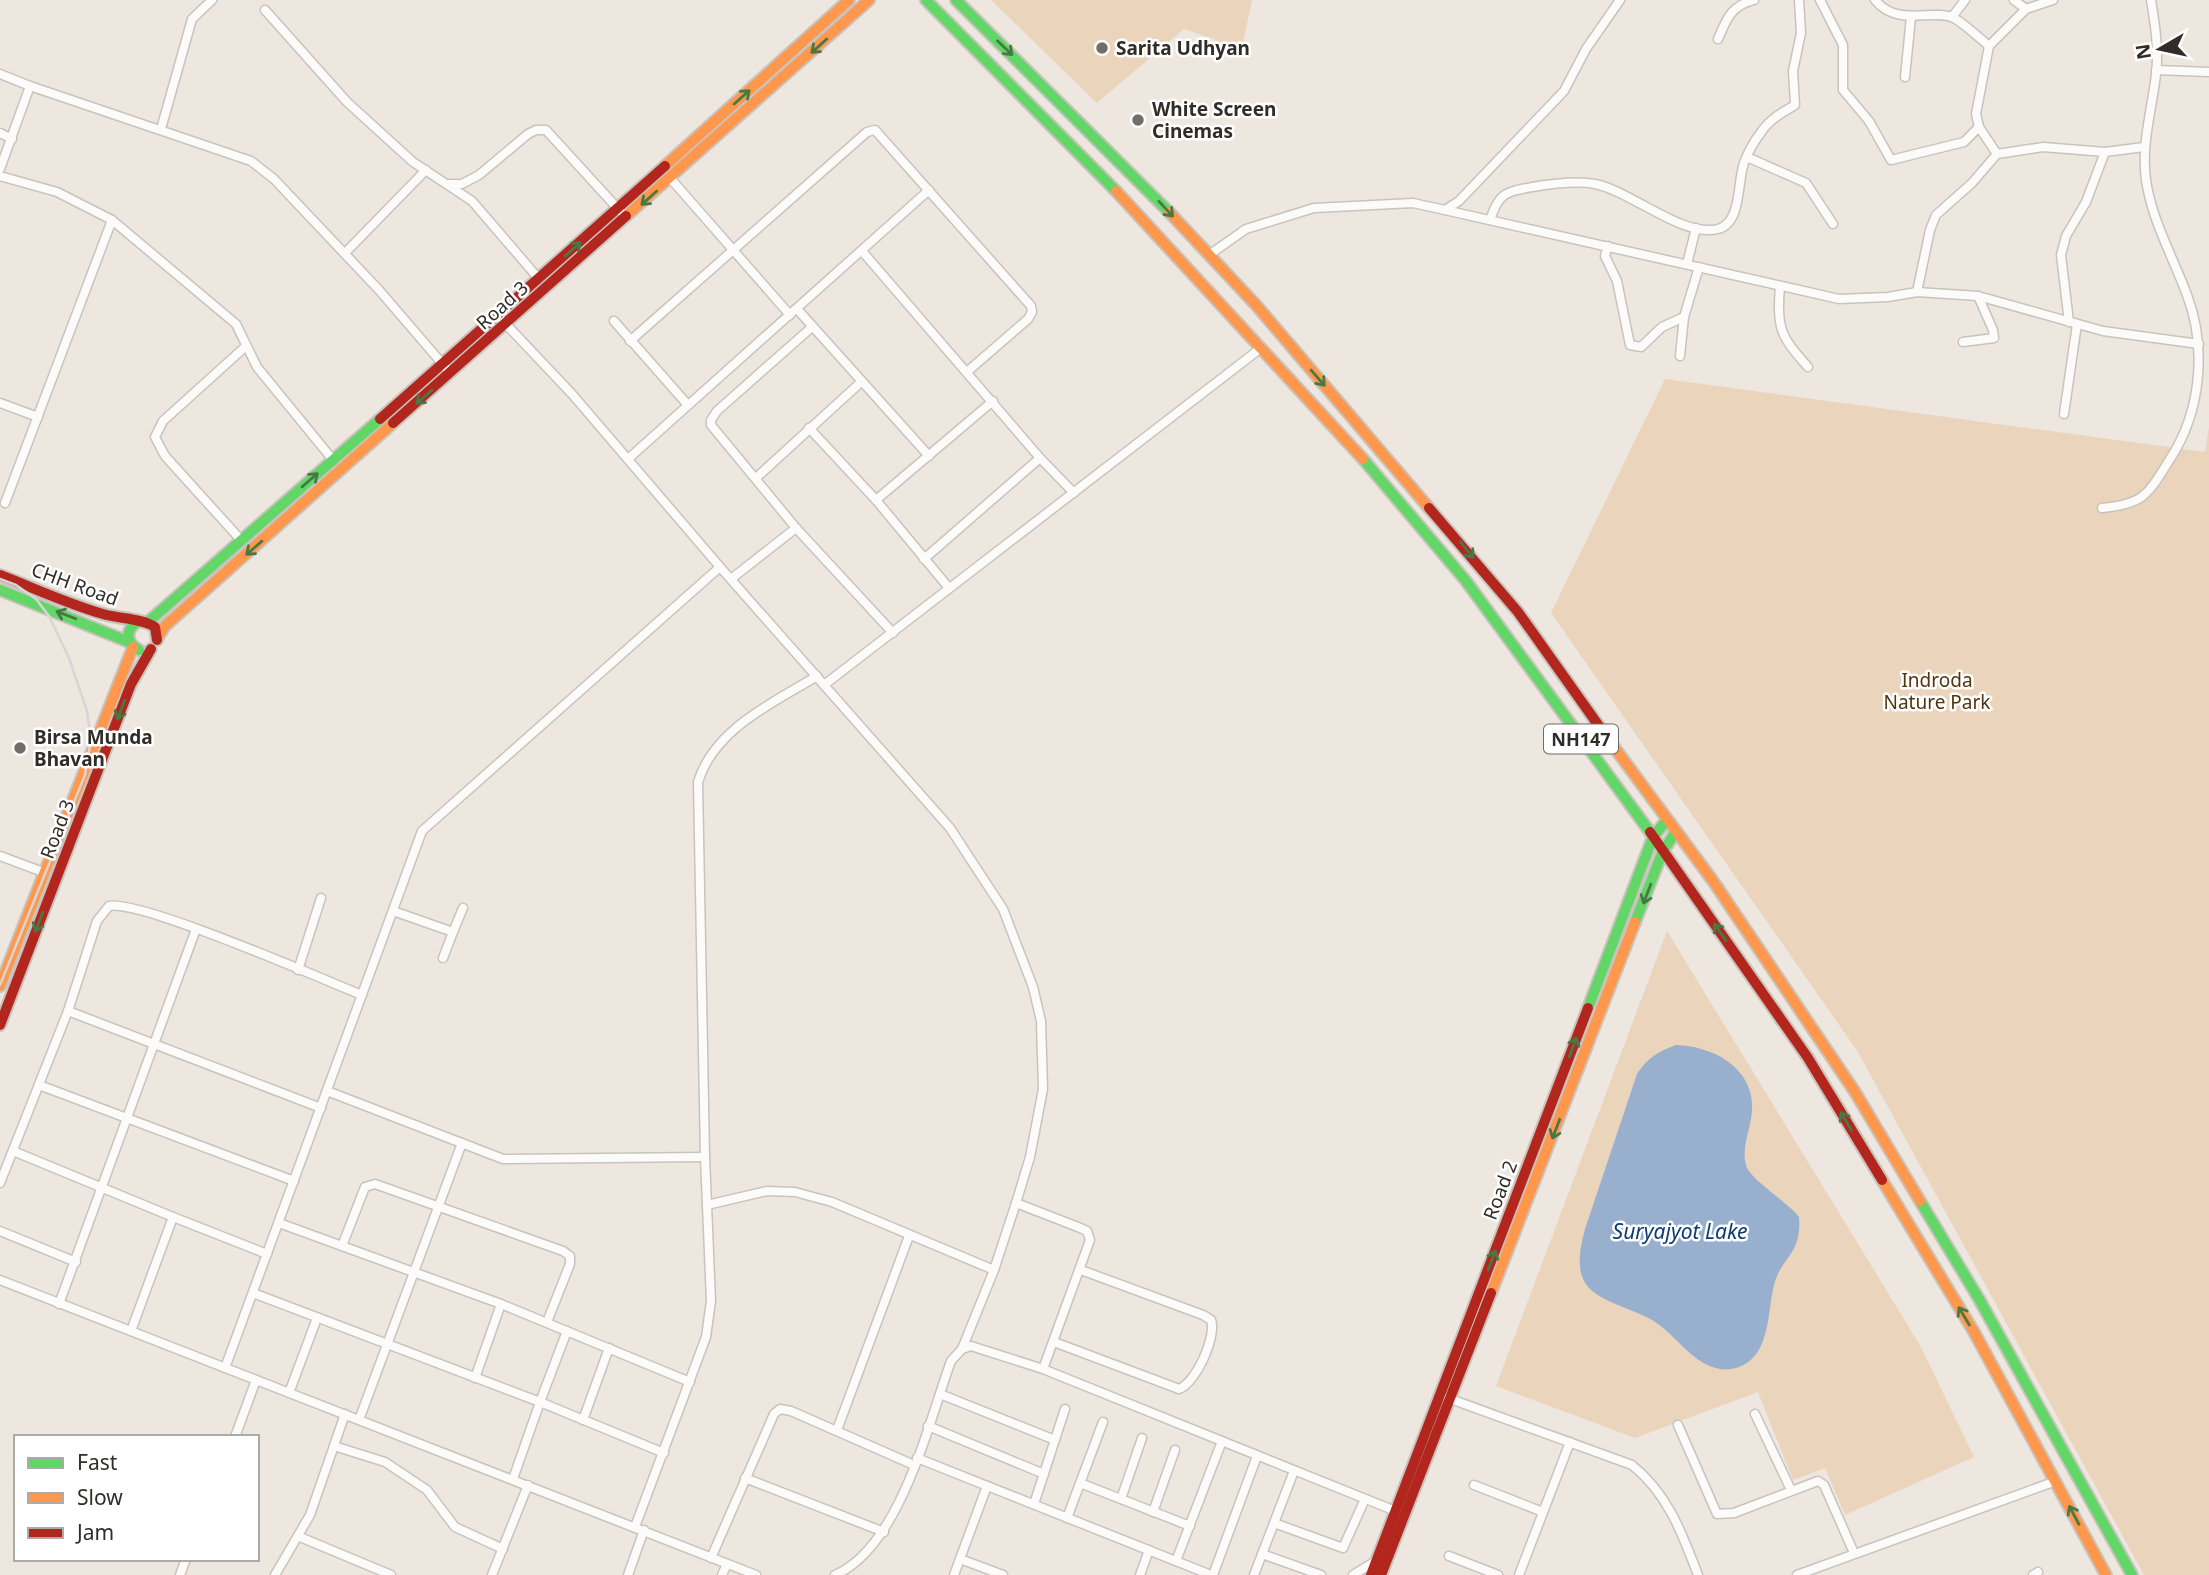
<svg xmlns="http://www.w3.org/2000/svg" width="2209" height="1575" font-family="'Noto Sans',sans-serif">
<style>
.green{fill:#ead4bc}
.water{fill:#99afce}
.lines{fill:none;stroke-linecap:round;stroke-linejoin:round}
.street-casing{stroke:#c8c3bd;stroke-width:11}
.fast-casing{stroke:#c8c3bd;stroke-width:14}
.slow-casing{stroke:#c8c3bd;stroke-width:14}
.jam-casing{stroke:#c8c3bd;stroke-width:14}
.street{stroke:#fcfbfa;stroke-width:8}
.fast{stroke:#63d668;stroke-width:10}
.slow{stroke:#ff974d;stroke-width:10}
.jam{stroke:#b3261e;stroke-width:10}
.rail{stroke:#d8d6d3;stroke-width:2.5}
.oneway{stroke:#487844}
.poi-dot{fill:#736d68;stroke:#fff;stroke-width:2.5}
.labels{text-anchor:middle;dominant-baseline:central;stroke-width:5;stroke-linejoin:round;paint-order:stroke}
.shield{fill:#fff;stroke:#6f6b68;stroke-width:2}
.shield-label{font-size:18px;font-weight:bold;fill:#312c27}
.poi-label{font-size:19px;font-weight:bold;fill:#312c27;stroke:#fff;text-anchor:start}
.street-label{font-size:19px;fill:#312c27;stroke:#fff}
.park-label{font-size:19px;fill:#52350f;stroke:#fff}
.water-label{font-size:21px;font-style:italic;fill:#0e3b75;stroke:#fff}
</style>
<rect width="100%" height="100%" fill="#ede7e0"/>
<!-- green -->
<g class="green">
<polygon points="991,0 1252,0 1240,57 1214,39 1184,29 1097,103"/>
<polygon points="1665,379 2205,452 2209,427 2209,1575 2144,1575 1858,1052 1551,613"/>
<polygon points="1667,931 1921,1347 1974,1457 1845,1515 1825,1468 1793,1480 1758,1392 1635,1438 1496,1386"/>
</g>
<!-- water -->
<path class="water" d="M1676,1045c37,1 79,23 76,66 -1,17 -11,37 -6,54 3,14 41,36 53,52 3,38 -18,40 -25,68 -7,28 -3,73 -38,83 -15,4 -28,-1 -40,-10 -16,-12 -27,-28 -44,-38 -20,-12 -58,-19 -68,-39 -8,-16 -3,-36 1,-52l52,-155c11,-17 21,-22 39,-29z"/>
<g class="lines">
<!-- street casing -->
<g class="street-casing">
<g id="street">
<polyline points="1820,0 1843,45 1843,90 1869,121 1891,160 1964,142 1979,127"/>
<path d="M1875,0c23,28 57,8 79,18 12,7 24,19 35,28l-13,68 3,13 18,27 -25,29 -36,32 -6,15 -13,62"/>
<polyline points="2014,0 2026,9"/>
<polyline points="265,10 347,102 413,162 472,201 539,279"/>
<polyline points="1952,17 1965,0"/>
<path d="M1718,39c9,-21 13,-33 36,-39"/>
<polyline points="1989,46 2026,9 2053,0"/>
<polyline points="2156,70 2209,72"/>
<polyline points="0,74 30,86 0,169"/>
<polyline points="1905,77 1911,17"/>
<polyline points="30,86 251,161 274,179 379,290 446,368"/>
<polyline points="161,129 192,19 212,0"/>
<polyline points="0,133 12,139"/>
<polyline points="1997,154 2043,147 2105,152 2144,147"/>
<polyline points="1747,157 1806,183 1833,224"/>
<polyline points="0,176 57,192 112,220 236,324 257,367 333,460"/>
<polyline points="671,179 790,315"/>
<polyline points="449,184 462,184 479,175 528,134 536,130 546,130 620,211"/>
<polyline points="1445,210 1839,299 1888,297 1917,292 1978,296 2103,331 2199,344"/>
<path d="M1490,220c9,-27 15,-28 42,-33 18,-3 44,-7 63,-3 36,7 88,54 123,45 24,-6 19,-47 26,-66 4,-11 11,-23 18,-32 8,-12 21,-19 33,-26l-2,-34 8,-38 -2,-33"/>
<polyline points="1608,246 1605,256 1617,281 1630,345 1641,347 1662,327 1684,317"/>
<polyline points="862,251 1040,458 1074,493"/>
<polyline points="345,253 426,170"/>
<polyline points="1209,255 1246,229 1314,208 1413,203 1445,210 1459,201 1564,91 1586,49 1620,0"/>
<polyline points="1687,264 1696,228"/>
<path d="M1780,287c-4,41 1,50 28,80"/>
<polyline points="798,310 929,456"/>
<polyline points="502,320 572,394 720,567 950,828 1003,909 1033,987 1041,1021 1043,1089 1030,1157 1016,1203 994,1270 962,1349"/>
<polyline points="614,321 687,404"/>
<polyline points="2069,322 2061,255 2066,236 2086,202 2105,152"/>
<polyline points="812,327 717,411 711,420 711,425 796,528 893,633"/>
<polyline points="630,341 867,132 875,130 1031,306 1032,312 1028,319 968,371"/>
<polyline points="1963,342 1994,338 1993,330 1978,296"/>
<polyline points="1680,356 1684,317 1699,267"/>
<polyline points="0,403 38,417"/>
<polyline points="2064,414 2077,324"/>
<polyline points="809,428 876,500 949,588"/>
<polyline points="628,459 929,190"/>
<polyline points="756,478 860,383"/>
<polyline points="876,500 993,401"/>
<polyline points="5,503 112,220"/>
<path d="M2102,508c43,-4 46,-14 68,-49 31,-47 37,-111 17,-164 -14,-38 -35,-74 -41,-115 -5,-36 6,-70 10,-106 3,-24 -1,-50 -5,-74"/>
<polyline points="241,540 165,456 155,437 163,421 245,347"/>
<polyline points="924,559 1040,458"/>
<polyline points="731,579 796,528"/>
<polyline points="824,685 1261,348"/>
<polyline points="0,856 43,872"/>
<polyline points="393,911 453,932 443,958"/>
<polyline points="453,932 463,908"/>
<polyline points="298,970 321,898"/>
<polyline points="68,1011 321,1108"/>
<polyline points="39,1085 294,1181"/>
<polyline points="327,1091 503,1159 705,1157"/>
<polyline points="13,1151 173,1217 131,1331"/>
<path d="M0,1183l68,-172 29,-90 12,-15c30,-7 213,73 253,89"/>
<polyline points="1016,1203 1078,1227 1087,1231 1090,1240 1043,1369"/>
<polyline points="707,1205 767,1191 795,1192 832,1202 994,1270"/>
<polyline points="173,1217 267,1254"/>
<polyline points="279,1223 501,1304 475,1378"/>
<polyline points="0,1231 76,1262"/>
<polyline points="342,1246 365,1187 375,1184 563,1251 570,1256 570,1264 547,1322"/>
<polyline points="0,1280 756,1575"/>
<polyline points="253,1293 540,1402 567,1331"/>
<polyline points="59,1304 196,929"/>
<polyline points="501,1304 690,1382"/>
<path d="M1054,1342l125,47c17,-6 38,-53 32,-69l-8,-5 -122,-45"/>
<polyline points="225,1368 422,831 720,567"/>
<polyline points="289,1393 317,1318"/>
<polyline points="940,1394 1055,1440"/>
<path d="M1445,1397l187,68c36,29 50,68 66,110"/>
<polyline points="1755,1414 1791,1490"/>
<polyline points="359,1420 462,1143"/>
<polyline points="583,1420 609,1348"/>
<polyline points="1678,1425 1717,1514 1734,1513 1818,1481 1824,1485 1854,1553"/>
<polyline points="928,1426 1044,1474"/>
<polyline points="837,1430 909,1236"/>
<polyline points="235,1437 256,1380"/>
<polyline points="334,1446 385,1462 427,1490 455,1527 503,1549"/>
<polyline points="917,1458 1211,1575"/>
<polyline points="745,1478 884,1532"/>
<polyline points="513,1479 540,1402 664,1453"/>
<polyline points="1080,1483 1190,1526"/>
<polyline points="1474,1485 1543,1512"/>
<polyline points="1121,1499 1142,1438"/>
<polyline points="1034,1504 1065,1409"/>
<polyline points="1153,1512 1175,1450"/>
<polyline points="1067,1518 1103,1422"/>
<polyline points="1274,1523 1343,1548 1365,1499"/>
<path d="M635,1527l71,-190 5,-36 -6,-144 -7,-375c16,-53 75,-79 119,-106"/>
<polyline points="300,1537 391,1575"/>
<polyline points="1262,1554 1321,1575"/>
<polyline points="1449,1556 1498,1575"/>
<polyline points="711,1558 774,1414 780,1409 791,1411 914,1465"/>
<polyline points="960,1559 1003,1575"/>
<polyline points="1176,1561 1222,1441"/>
<polyline points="180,1575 186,1559"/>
<polyline points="275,1575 310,1515 345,1414"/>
<polyline points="492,1575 528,1485"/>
<polyline points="628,1575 644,1530"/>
<polyline points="722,1575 727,1564"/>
<path d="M835,1575c65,-28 93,-151 116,-214l11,-12 9,-3 72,23 355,143"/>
<polyline points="954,1575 987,1486"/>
<polyline points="1140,1575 1149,1550"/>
<polyline points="1213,1575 1257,1456"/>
<polyline points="1254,1575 1294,1471"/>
<polyline points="1353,1575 1376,1561"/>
<polyline points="1519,1575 1570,1442"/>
<polyline points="1797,1575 2056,1481"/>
<polyline points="2033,1575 2038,1572"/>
</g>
</g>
<!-- fast casing -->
<g class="fast-casing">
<g id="fast">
<polyline points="926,0 1116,191"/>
<polyline points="956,0 1169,212"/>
<polyline points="1363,459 1466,581 1650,832"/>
<polyline points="0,590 129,642"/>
<path d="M139,621c-14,8 -14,21 0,29"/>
<polyline points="148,622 380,419"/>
<polyline points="1635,922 1663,851 1675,833"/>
<polyline points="1588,1008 1653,837 1666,821"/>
<polyline points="1920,1201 1979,1299 2132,1575"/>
</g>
</g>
<!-- slow casing -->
<g class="slow-casing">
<g id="slow">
<polyline points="665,166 849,0"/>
<polyline points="1116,191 1363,459"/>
<polyline points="1169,212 1256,305 1429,508"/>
<polyline points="626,216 869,0"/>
<polyline points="158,637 165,626 393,423"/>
<polyline points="1611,743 1713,881 1855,1092 1920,1201"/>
<polyline points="0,986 133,647"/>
<polyline points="1882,1180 1974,1332 2106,1575"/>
<polyline points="1491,1293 1635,922"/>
</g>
</g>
<!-- jam casing -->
<g class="jam-casing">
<g id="jam">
<polyline points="380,419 665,166"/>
<polyline points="393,423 626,216"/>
<polyline points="1429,508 1518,612 1611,743"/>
<path d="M0,575c34,13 68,29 103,39 16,5 39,4 52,13l2,13"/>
<polyline points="1650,832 1808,1058 1882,1180"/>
<polyline points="0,1025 131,684 151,649"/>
<polyline points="1371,1575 1588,1008"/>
<polyline points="1381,1575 1491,1293"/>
</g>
</g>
<!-- street -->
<use href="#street" class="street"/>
<!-- fast -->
<use href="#fast" class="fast"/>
<!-- slow -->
<use href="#slow" class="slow"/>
<!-- jam -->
<use href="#jam" class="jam"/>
<!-- rail -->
<polyline class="rail" points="0,579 16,585 36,599 49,616 69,658 87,711 91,740 85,775 0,985"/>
</g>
<!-- one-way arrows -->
<defs><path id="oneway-shaft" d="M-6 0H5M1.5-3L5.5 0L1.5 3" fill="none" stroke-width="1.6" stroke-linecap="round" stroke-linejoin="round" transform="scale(1.75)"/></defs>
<g class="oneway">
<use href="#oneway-shaft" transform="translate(819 46) rotate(138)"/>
<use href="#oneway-shaft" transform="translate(1005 48) rotate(44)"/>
<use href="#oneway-shaft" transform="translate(742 97) rotate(-42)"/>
<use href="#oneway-shaft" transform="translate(649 198) rotate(138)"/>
<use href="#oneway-shaft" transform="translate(1166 209) rotate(47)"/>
<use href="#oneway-shaft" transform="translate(573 249) rotate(-42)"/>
<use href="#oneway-shaft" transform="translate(1318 378) rotate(49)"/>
<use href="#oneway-shaft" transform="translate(424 397) rotate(139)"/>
<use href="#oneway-shaft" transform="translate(310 480) rotate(-41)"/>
<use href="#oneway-shaft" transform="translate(254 548) rotate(139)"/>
<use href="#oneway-shaft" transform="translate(1467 550) rotate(51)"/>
<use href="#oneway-shaft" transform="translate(66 615) rotate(-159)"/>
<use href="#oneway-shaft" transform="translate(121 710) rotate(111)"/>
<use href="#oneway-shaft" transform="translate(1647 894) rotate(111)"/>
<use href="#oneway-shaft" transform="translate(39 922) rotate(111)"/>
<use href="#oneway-shaft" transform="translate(1720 932) rotate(-125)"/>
<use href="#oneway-shaft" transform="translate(1573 1047) rotate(-69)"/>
<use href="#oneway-shaft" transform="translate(1846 1121) rotate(-121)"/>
<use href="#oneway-shaft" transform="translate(1556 1129) rotate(111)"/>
<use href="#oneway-shaft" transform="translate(1492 1260) rotate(-69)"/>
<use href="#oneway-shaft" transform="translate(1964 1316) rotate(-121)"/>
<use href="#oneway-shaft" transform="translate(2074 1515) rotate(-118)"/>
</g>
<!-- markers -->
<g class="poi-dot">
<circle cx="1102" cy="48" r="7"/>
<circle cx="1138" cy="120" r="7"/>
<circle cx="20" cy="748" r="7"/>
</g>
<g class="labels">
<!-- shield labels -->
<rect class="shield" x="1544" y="724.5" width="74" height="29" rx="5"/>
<g class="shield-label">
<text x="1581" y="739">NH147</text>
</g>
<!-- poi labels -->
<g class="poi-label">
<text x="1116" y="48">Sarita Udhyan</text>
<text x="1152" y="109">White Screen<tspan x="1152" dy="22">Cinemas</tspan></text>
<text x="34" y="737">Birsa Munda<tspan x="34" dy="22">Bhavan</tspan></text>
</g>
<!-- street labels -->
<g class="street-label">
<text transform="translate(502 305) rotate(-42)">Road 3</text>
<text transform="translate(75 584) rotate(20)">CHH Road</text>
<text transform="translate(57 829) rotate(-69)">Road 3</text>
<text transform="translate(1500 1190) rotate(-69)">Road 2</text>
</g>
<!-- park labels -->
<g class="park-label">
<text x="1937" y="680">Indroda<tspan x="1937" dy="22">Nature Park</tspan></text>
</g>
<!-- water labels -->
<g class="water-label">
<text x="1680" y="1231">Suryajyot Lake</text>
</g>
</g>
<!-- legend -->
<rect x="14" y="1435" width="245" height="126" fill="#ffffff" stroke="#adaba9" stroke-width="2"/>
<rect x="28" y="1458" width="35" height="10" fill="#63d668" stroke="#adaba9" stroke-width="2"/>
<text x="77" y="1470" font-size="21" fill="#312c27">Fast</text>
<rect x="28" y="1493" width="35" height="10" fill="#ff974d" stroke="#adaba9" stroke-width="2"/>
<text x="77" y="1505" font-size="21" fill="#312c27">Slow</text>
<rect x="28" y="1528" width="35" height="10" fill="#b3261e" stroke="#adaba9" stroke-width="2"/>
<text x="77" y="1540" font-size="21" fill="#312c27">Jam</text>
<!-- north arrow -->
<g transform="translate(2160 49) rotate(261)" stroke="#ffffff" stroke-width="5" paint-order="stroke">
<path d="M0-5L12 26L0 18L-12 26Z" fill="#312c27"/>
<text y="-10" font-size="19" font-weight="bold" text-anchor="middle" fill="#312c27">N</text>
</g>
</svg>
